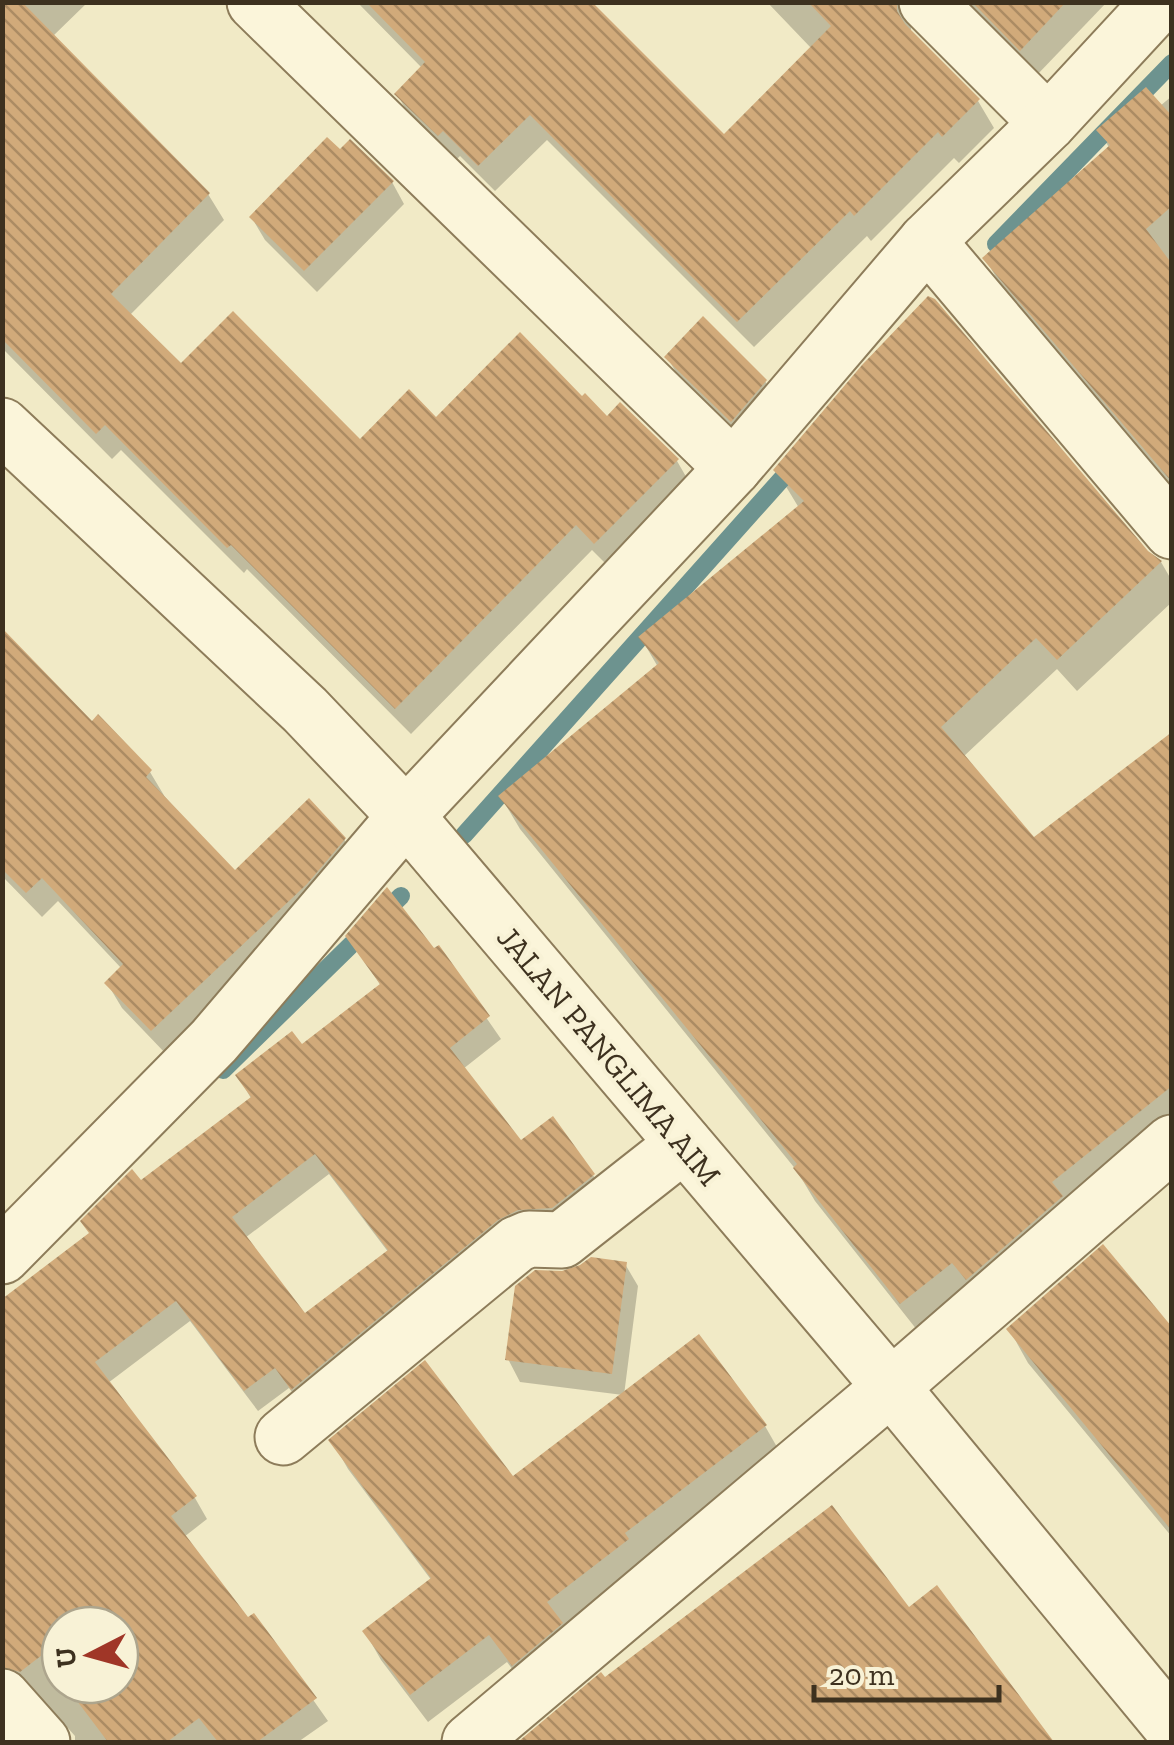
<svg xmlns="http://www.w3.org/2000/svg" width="1174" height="1745" font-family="'Zilla Slab',serif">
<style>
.shadow{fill:#0003;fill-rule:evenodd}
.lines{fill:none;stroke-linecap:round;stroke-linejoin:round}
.stream{stroke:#6d938f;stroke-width:18}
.building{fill:url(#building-back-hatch);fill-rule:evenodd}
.minor-casing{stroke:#8d7c5a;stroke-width:59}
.tertiary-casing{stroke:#8d7c5a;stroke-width:59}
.minor{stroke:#fbf5da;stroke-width:55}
.tertiary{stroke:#fbf5da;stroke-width:55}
.labels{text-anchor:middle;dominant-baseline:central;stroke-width:8;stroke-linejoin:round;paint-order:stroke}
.street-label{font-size:32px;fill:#3d311f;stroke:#f8f2d6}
</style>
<defs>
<pattern id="building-back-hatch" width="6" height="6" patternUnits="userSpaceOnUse" patternTransform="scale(2.5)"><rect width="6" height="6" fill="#d1aa7a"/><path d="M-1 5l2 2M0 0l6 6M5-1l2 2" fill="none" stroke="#ab8b63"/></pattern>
</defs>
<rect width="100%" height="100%" fill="#f1eac6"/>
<!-- shadow -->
<g class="shadow">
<polygon points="2,2 88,2 52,37 208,194 224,220 129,316 181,367 360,442 436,420 582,400 607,419 677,461 692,487 610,568 592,550 411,734 247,569 244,573 121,450 112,459 2,348"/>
<polygon points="357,2 589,2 724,138 812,49 767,2 929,2 911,23 911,34 978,101 994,128 959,163 954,158 871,241 867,236 754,347 547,140 495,191 460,156 454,162 413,122 397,94 423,69"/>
<polygon points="959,2 1107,2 1036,76"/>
<polygon points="1172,96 1172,487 1001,286 985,258 1110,149 1099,131 1160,106"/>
<polygon points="392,182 404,204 317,292 265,240 252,218"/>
<polygon points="667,357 765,381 778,404 745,443 680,379"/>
<polygon points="776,470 1146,553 1161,562 1172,581 1172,602 1077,691 1057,669 963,757 1034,840 1172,735 1172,1134 921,1335 815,1201 797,1171 520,829 501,797 658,667 641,638 799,508"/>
<polygon points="2,632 92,724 98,718 150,772 165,797 235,874 344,839 359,865 167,1055 122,1008 107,983 122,969 58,901 42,917 2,876"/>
<path d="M348,936l86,16 4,-4 63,91 -38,30 58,75 72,31 12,22 -300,213 -16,-22 -31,23 -68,-90 -82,62 87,115 12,21 -23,18 64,84 6,-5 74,105 -30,21h-223v-6l-34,-38 -11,-7 -28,-37 89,-419 49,-52 112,-83 -14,-24 64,-29 79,-61zM329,1174l60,79 -85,64 -59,-79zM60,1625h60v60h-60z"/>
<polygon points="625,1264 638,1286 624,1395 765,1426 781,1454 639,1562 643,1569 529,1692 507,1662 428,1722 381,1660 365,1632 432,1581 348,1469 332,1441 512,1480 623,1395 520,1382 508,1359 563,1274"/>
<polygon points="1172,1321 1172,1537 1028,1363 1009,1329 1166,1325"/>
<polygon points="937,1589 1051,1742 522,1742 600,1676 604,1681 908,1610"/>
</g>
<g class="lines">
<!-- stream -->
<g class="stream">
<polyline points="996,244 1172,63"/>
<polyline points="464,835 796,463"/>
<polyline points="223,1070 401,896"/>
</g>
</g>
<!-- building -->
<g class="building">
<polygon points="2,2 22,2 210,193 111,294 181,363 233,311 360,439 409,389 436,417 520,332 582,396 585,393 607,416 620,402 679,459 594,544 576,525 395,709 231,545 227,548 105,425 96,434 2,339"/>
<polygon points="366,2 592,2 724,134 831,26 808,2 897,2 897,11 905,24 980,99 942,137 938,132 854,216 850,211 737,322 530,115 478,166 443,131 438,136 394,94 425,62"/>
<polygon points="972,2 1066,2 1020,51"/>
<polygon points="1146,87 1172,116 1172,206 1146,229 1172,264 1172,482 982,258 1110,145 1096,130"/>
<polygon points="327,137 340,149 350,139 394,181 304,271 249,217"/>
<polygon points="928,296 935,299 1148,551 1162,561 1057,660 1036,638 941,727 1034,837 1172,732 1172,1086 1052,1182 1063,1196 966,1280 952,1263 900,1304 793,1168 797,1164 498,796 659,663 638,637 804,501 773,470 862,365"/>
<polygon points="703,316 767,380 731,422 664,357"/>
<polygon points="2,628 92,721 98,714 152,770 146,777 235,870 309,798 346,838 307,884 151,1031 104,983 123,964 42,878 26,893 2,869"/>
<path d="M387,887l47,61 5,-3 51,71 -40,32 71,92 32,-24 42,58 -43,34 -34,2 -20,10 -207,170 -16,-22 -31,23 -68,-90 -81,61 102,134 -26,20 77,101 6,-4 63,85 -60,44h-39l-19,-24 -32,24h-59l-43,-57h55v-60h-60v54l-18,-24 -22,17 -18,-5v-368l87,-66 -9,-12 52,-52 9,11 110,-83 -16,-22 57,-44 10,13 78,-60 -35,-48zM315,1154l73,96 -83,63 -73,-96z"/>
<polygon points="1103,1244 1172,1327 1172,1531 1006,1329"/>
<polygon points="591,1257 627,1262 612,1374 505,1360 515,1286 535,1270 562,1271 580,1265"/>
<polygon points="699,1334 767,1425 625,1533 629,1539 547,1602 563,1623 512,1666 489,1635 410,1695 362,1631 431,1578 328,1440 425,1360 513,1476"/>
<polygon points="832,1505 909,1607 937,1585 1054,1742 518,1742 601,1672 605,1677"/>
</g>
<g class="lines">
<!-- minor casing -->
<g class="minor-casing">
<g id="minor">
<polyline points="255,2 733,468"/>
<polyline points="927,2 1048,123"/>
<polyline points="927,241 1172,531"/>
<polyline points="2,1256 214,1041 406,816 733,468 927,241 1048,123 1160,2"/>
<polyline points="283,1437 517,1244 529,1239 562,1240 684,1144"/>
<polyline points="2,1697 42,1742"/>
<polyline points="470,1742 891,1387 1172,1143"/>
</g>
</g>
<!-- tertiary casing -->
<g class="tertiary-casing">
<polyline id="tertiary" points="2,426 305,710 406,816 891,1387 1172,1727"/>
</g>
<!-- minor -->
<use href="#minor" class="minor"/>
<!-- tertiary -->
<use href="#tertiary" class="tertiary"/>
</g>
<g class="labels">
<!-- street labels -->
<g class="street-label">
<text transform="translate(609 1056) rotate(50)">JALAN PANGLIMA AIM</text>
</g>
</g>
<!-- border -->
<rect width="1174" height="1745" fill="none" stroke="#3d311f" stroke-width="10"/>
<!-- north arrow -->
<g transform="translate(90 1655) rotate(264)"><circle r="48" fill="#f8f2d6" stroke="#ada58d" stroke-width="2.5"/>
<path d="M0-8L18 38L0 25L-18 38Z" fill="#a03627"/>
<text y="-15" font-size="28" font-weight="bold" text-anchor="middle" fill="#3d311f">U</text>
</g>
<!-- scale -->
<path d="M814 1685v15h185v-15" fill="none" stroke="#3d311f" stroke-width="5"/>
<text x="829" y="1685" font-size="30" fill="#3d311f" stroke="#f8f2d6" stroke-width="8" paint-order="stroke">20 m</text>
</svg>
